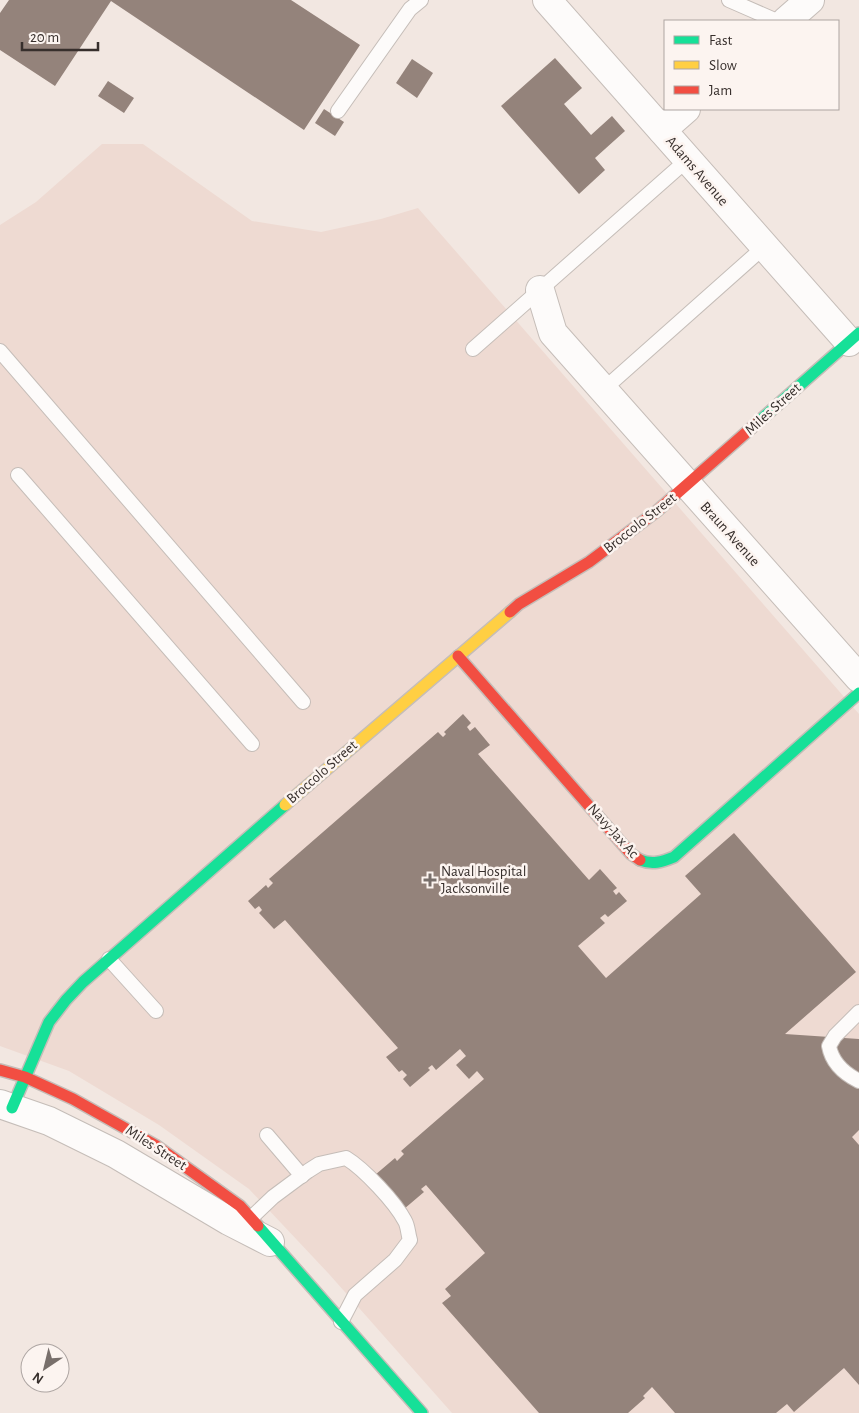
<svg xmlns="http://www.w3.org/2000/svg" width="859" height="1413" font-family="'Alegreya Sans',sans-serif">
<style>
.built{fill:#eedad2}
.building{fill:#94837b}
.lines{fill:none;stroke-linecap:round;stroke-linejoin:round}
.lane-casing{stroke:#c5bdb8;stroke-width:16}
.street-casing{stroke:#c5bdb8;stroke-width:30}
.fast-casing{stroke:#c5bdb8;stroke-width:14}
.slow-casing{stroke:#c5bdb8;stroke-width:14}
.jam-casing{stroke:#c5bdb8;stroke-width:14}
.lane{stroke:#fdfbfa;stroke-width:14}
.street{stroke:#fdfbfa;stroke-width:28}
.fast{stroke:#16e098;stroke-width:11}
.slow{stroke:#ffcf43;stroke-width:11}
.jam{stroke:#f24e42;stroke-width:11}
.poi-dot{fill:#786f6b;stroke:#fcf4f0;stroke-width:2}
.labels{text-anchor:middle;dominant-baseline:central;stroke-width:5;stroke-linejoin:round;paint-order:stroke}
.street-label{font-size:15px;fill:#372f2c;stroke:#fcf4f0}
.poi-label{font-size:15px;fill:#372f2c;stroke:#fcf4f0;text-anchor:start}
</style>
<rect width="100%" height="100%" fill="#f2e7e1"/>
<!-- built -->
<polygon class="built" points="102,144 143,144 252,221 321,232 381,219 418,208 859,714 859,1413 452,1413 329,1274 249,1189 159,1125 69,1071 0,1046 0,225 36,202"/>
<!-- building -->
<g class="building">
<polygon points="9,0 291,0 360,45 304,130 111,1 55,86 0,50 0,13"/>
<polygon points="555,58 582,88 564,104 591,135 612,116 625,131 595,158 605,170 579,194 501,106"/>
<polygon points="412,59 433,73 417,98 396,83"/>
<polygon points="108,81 134,98 124,113 98,96"/>
<polygon points="324,109 344,122 335,136 315,123"/>
<polygon points="463,714 471,723 467,727 470,731 475,727 490,745 478,754 589,880 600,869 617,888 613,891 616,895 619,892 627,901 608,917 605,914 600,918 605,923 578,946 606,978 701,894 685,876 734,833 856,972 785,1034 859,1039 859,1130 852,1137 859,1145 859,1385 844,1368 794,1412 787,1404 776,1413 675,1413 652,1387 643,1396 645,1398 628,1413 539,1413 442,1303 451,1296 445,1289 485,1253 426,1185 421,1189 424,1192 404,1209 375,1175 395,1158 397,1161 404,1154 401,1151 484,1079 477,1071 469,1079 456,1065 466,1056 460,1049 436,1070 432,1065 428,1068 430,1070 410,1087 403,1079 407,1075 402,1070 399,1072 386,1057 398,1048 285,920 274,929 259,913 262,910 259,906 255,909 248,901 266,885 268,888 273,883 269,879 438,732 443,737 446,734 444,732"/>
</g>
<g class="lines">
<!-- lane casing -->
<g class="lane-casing">
<g id="lane">
<polyline points="729,0 777,21"/>
<polyline points="338,111 410,9 421,0"/>
<polyline points="473,349 687,160"/>
<polyline points="0,351 303,702"/>
<polyline points="603,390 764,247"/>
<polyline points="18,475 252,744"/>
<polyline points="109,959 156,1011"/>
<path d="M859,1012l-24,24 -6,10c3,17 16,28 30,35"/>
<polyline points="267,1135 302,1176"/>
<path d="M251,1218l22,-21 35,-26 11,-7 27,-6c18,11 49,44 59,63 3,5 3,13 5,19l-15,20 -40,35 -14,27"/>
</g>
</g>
<!-- street casing -->
<g class="street-casing">
<g id="street">
<polyline points="547,0 849,342"/>
<polyline points="786,21 810,0"/>
<polyline points="662,130 686,109"/>
<polyline points="540,290 553,333 859,678"/>
<polyline points="0,1104 49,1121 116,1154 229,1221 270,1242"/>
</g>
</g>
<!-- fast casing -->
<g class="fast-casing">
<g id="fast">
<polyline points="757,423 859,333"/>
<path d="M640,860c12,5 22,2 34,-3l185,-164"/>
<polyline points="12,1108 49,1022 66,1000 83,982 285,805"/>
<polyline points="258,1226 422,1413"/>
</g>
</g>
<!-- slow casing -->
<g class="slow-casing">
<polyline id="slow" points="285,805 510,612"/>
</g>
<!-- jam casing -->
<g class="jam-casing">
<g id="jam">
<polyline points="510,612 519,604 589,562 657,511 757,423"/>
<polyline points="458,656 631,854 640,860"/>
<polyline points="0,1070 25,1077 73,1099 155,1145 240,1206 258,1226"/>
</g>
</g>
<!-- lane -->
<use href="#lane" class="lane"/>
<!-- street -->
<use href="#street" class="street"/>
<!-- fast -->
<use href="#fast" class="fast"/>
<!-- slow -->
<use href="#slow" class="slow"/>
<!-- jam -->
<use href="#jam" class="jam"/>
</g>
<!-- markers -->
<path class="poi-dot" d="M427.5 872.5h5v5h5v5h-5v5h-5v-5h-5v-5h5z"/>
<g class="labels">
<!-- street labels -->
<g class="street-label">
<text transform="translate(697 171) rotate(49)">Adams Avenue</text>
<text transform="translate(773 409) rotate(-42)">Miles Street</text>
<text transform="translate(640 523) rotate(-38)">Broccolo Street</text>
<text transform="translate(730 534) rotate(48)">Braun Avenue</text>
<text transform="translate(322 772) rotate(-41)">Broccolo Street</text>
<text transform="translate(613 831) rotate(48)">Navy-Jax Ac</text>
<text transform="translate(156 1148) rotate(33)">Miles Street</text>
</g>
<!-- poi labels -->
<g class="poi-label">
<text x="441" y="871">Naval Hospital<tspan x="441" dy="17">Jacksonville</tspan></text>
</g>
</g>
<!-- legend -->
<rect x="664" y="20" width="175" height="90" fill="#fcf4f0" stroke="#ada5a2"/>
<rect x="674" y="36" width="25" height="8" fill="#16e098" stroke="#ada5a2"/>
<text x="709" y="45" font-size="15" fill="#372f2c">Fast</text>
<rect x="674" y="61" width="25" height="8" fill="#ffcf43" stroke="#ada5a2"/>
<text x="709" y="70" font-size="15" fill="#372f2c">Slow</text>
<rect x="674" y="86" width="25" height="8" fill="#f24e42" stroke="#ada5a2"/>
<text x="709" y="95" font-size="15" fill="#372f2c">Jam</text>
<!-- north arrow -->
<g transform="translate(45 1368) rotate(215)"><circle r="24" fill="#fcf4f0" stroke="#ada5a2"/>
<path d="M0-4L9 19L0 12L-9 19Z" fill="#786f6b"/>
<text y="-8" font-size="14" font-weight="bold" text-anchor="middle" fill="#372f2c">N</text>
</g>
<!-- scale -->
<path d="M22 42v8h76v-8" fill="none" stroke="#372f2c" stroke-width="2.5"/>
<text x="30" y="42" font-size="15" fill="#372f2c" stroke="#fcf4f0" stroke-width="4" paint-order="stroke">20 m</text>
</svg>
